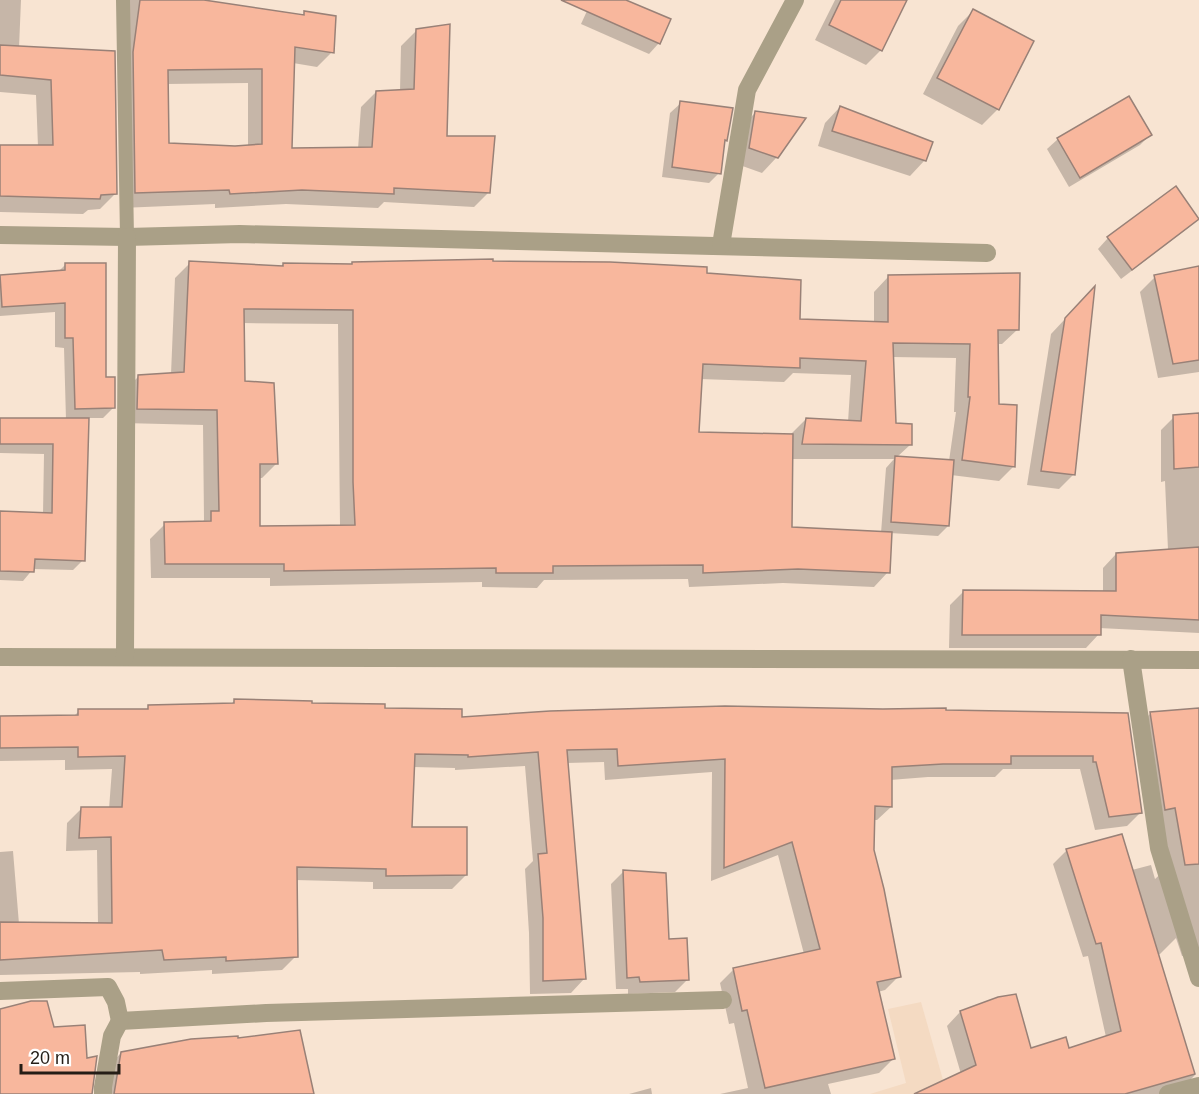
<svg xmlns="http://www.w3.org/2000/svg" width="1199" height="1094" font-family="Arial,sans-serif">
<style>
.built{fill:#f4dac2}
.shadow{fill:#0003;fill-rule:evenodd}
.building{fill:#f8b79d;stroke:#998177;stroke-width:1.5;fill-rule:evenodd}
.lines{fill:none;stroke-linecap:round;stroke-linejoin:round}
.lane{stroke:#aaa087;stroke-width:14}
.street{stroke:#aaa087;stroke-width:18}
</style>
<rect width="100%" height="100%" fill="#f8e4d2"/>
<!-- built -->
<polygon class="built" points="921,1002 947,1094 870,1094 906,1083 888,1009"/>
<!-- shadow -->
<g class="shadow">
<polygon points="0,0 21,0 19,48 113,52 116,193 100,209 88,210 83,214 0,212 0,147 38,147 36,95 0,92"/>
<path d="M124,0h85v2l92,14 4,-3 27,39 -15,15 -24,-4 -2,87 67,-1 3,-42 15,-15 24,-1 1,-45 15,-15 30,107 43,54 -15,15 -90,-5 -6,6 -92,-4 -71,4v-4l-94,4zM248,83v64l-81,-3v-60z"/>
<polygon points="592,0 622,0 659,43 649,54 581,24"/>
<polygon points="835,0 905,0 881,50 866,65 815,40"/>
<polygon points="973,11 1032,42 998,109 982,125 923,94 958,26"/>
<polygon points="681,103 726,140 723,142 719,173 709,183 662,177 670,113"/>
<polygon points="840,107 925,160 910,176 818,146 825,123"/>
<polygon points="755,113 777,157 762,173 734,163 740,128"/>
<polygon points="1150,135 1140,145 1069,187 1047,149 1058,139"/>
<polygon points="1198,218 1188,228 1121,279 1098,249 1108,238"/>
<path d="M190,263l91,5 2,-3h67l3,-2h138l214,12 94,45 75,3v-31l14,-15 129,53 -15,14h-5l1,61 16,61 -15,15 -48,-6 -3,51 -10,10 -48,-3 -2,39 -14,15 -91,-4 -94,4 -1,-8 -144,1 -7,8 -55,-1v-5l-212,4v-8h-119l-1,-39 15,-15 37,-1 2,-3 -1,-95 -80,-2v-31l15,-15 33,-3 4,-96zM242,323l96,1 2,202 -82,1v-49h4l15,-15 -34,-81zM892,357l64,1 -2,54h2l-7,49 -52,-4 13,-12 -16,-20zM793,373l58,2 -3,47 -42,-3 -15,15 -93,-1 2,-54 84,3zM792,459h102l-8,9 -5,65 -90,-4z"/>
<polygon points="66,264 113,408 103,418 87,418 83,560 73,570 33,569 23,581 0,580 0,512 43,514 44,454 0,453 0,419 66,420 64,348 55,347 55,312 0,316 0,276 58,272"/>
<polygon points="1199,268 1199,372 1158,378 1140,292 1155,277"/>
<polygon points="1081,302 1074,474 1059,489 1027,485 1051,334"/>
<polygon points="1199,415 1199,633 1099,628 1099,634 1086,648 949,648 950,605 963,592 1103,592 1103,568 1116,554 1168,550 1165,481 1161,482 1161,430 1174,417"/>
<polygon points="235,700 384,709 461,719 944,712 1126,715 1141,812 1127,826 1095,830 1080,769 1003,769 995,777 928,777 890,780 891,807 877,820 873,820 873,851 899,976 885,990 878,992 893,1059 879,1073 828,1084 831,1094 720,1094 748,1088 734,1023 729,1024 720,983 734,969 804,954 778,855 711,881 712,772 605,780 604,762 567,763 584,979 571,993 530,994 529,933 525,869 533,861 525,766 455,770 455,768 413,767 410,829 466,875 452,889 373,889 373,882 295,880 296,956 282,970 212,974 212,970 140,974 140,972 0,975 0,852 13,851 19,924 98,925 97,850 66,851 67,823 81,809 109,809 112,769 65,770 65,760 0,761 0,718 73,717 79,711 146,710 149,707 230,705"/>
<polygon points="1199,709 1199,955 1182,956 1176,938 1160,954 1157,955 1195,1075 1181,1089 1162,1094 939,1094 961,1074 947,1026 960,1012 1030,1050 1068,1049 1106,1037 1088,956 1083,957 1053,864 1067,850 1132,870 1151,865 1155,879 1166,869 1134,730 1151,713"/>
<polygon points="623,872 688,979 675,992 628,994 628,989 616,989 611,884"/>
<polygon points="121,1053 312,1094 102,1094 106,1069"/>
<polygon points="651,1088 652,1094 629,1094"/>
</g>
<!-- building -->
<g class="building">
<path d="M140,0h64l100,15v-4l32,5 -2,37 -39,-6 -3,101 80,-1 4,-56 38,-2 2,-60 34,-5 -3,112h48l-5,57 -96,-5v6l-92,-4 -72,4 -1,-4 -94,3 -2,-141zM262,69v75l-27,2 -66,-3 -1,-73z"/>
<polygon points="561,0 626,0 671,19 660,44"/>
<polygon points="841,0 907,0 882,51 829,25"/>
<polygon points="973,9 1034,41 999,110 937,78"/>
<polygon points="0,45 115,51 117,194 101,195 100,199 0,196 0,145 53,145 51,80 0,75"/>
<polygon points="1129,96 1152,135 1080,178 1057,138"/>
<polygon points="680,101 733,108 727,141 725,140 721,174 672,167"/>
<polygon points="840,106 933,142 926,161 832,131"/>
<polygon points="755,111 806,118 778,158 749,148"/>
<polygon points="1176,186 1199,219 1132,270 1107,237"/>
<path d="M493,259v2l117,1 97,5v6l94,7 -1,39 88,3v-47l132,-2 -1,57h-21l1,74 18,1 -2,62 -53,-7 8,-63h-2l2,-53 -77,-1 3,80 16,1v21l-110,-1 4,-26 55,3 5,-60 -66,-3v10l-97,-4 -4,68 94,2 -1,93 100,5 -2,41 -92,-4 -95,4v-8l-150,1v7h-57v-5l-212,3v-7h-119l-1,-42 47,-1v-10h8l-2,-101 -80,-1 1,-34 46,-3 5,-111 94,5v-3l69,1v-2zM244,309l109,1v172l2,43 -95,1v-62h18l-4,-81 -29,-2z"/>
<polygon points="65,263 106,263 106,377 115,377 115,408 75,409 73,338 65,338 65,303 2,307 0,275 65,270"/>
<polygon points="1199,266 1199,360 1173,364 1154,275"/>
<polygon points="1095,286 1075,475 1041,471 1065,318"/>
<polygon points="1199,413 1199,467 1174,469 1173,415"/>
<polygon points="0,418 89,418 85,561 35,559 34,572 0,571 0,511 52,513 53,444 0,444"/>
<polygon points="895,456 954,460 949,526 891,522"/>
<polygon points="1199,547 1199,620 1101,615 1101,635 962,635 963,590 1116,591 1116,553"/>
<polygon points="234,699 312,701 312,703 385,704 385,708 462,709 462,717 550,711 725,706 883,709 946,708 946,710 1128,713 1142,813 1109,817 1096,762 1093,762 1093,756 1011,756 1011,764 943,764 892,767 892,807 875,806 874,850 884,889 901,977 877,982 895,1059 765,1088 747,1010 742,1011 733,968 820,949 792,842 724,868 725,759 618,766 617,749 567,750 586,979 543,981 543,918 538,854 547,853 538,752 468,757 468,755 415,754 412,827 467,827 467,875 386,876 386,869 297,867 298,957 226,961 226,957 164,960 162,950 0,960 0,922 112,923 111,837 79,838 81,807 122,807 125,756 78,757 78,747 0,748 0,716 78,715 78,709 148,709 148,705 234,703"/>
<polygon points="1199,708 1199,864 1185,865 1175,808 1165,810 1150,712"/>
<polygon points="1122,834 1195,1074 1125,1094 914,1094 976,1065 960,1011 998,997 1016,994 1031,1048 1066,1037 1069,1048 1121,1031 1101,943 1096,944 1066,849"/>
<polygon points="623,870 666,873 669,939 687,938 689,980 640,982 639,977 627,978"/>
<polygon points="31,1001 47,1001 54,1027 85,1025 87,1058 97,1056 92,1094 0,1094 0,1009"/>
<polygon points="300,1030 314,1094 114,1094 121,1052 191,1039 238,1036 238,1038"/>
</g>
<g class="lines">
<!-- lane -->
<polyline class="lane" points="123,0 127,237"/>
<!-- street -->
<g class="street">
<polyline points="0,235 127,237 240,234 987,253"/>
<polyline points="721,245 747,90 795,0"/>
<polyline points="0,657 1199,660"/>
<polyline points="125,657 127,237"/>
<polyline points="1131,659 1159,848 1199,978"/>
<polyline points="0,991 108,987 116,1002 120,1021 266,1013 723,1000"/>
<polyline points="103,1094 103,1087 112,1036 120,1021"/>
<polyline points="1168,1094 1199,1086"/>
</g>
</g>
<!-- scale -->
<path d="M21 1064v9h98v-9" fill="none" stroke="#241d16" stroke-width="3"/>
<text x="30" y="1064" font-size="18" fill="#241d16" stroke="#ffffff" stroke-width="4.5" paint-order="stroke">20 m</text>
</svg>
